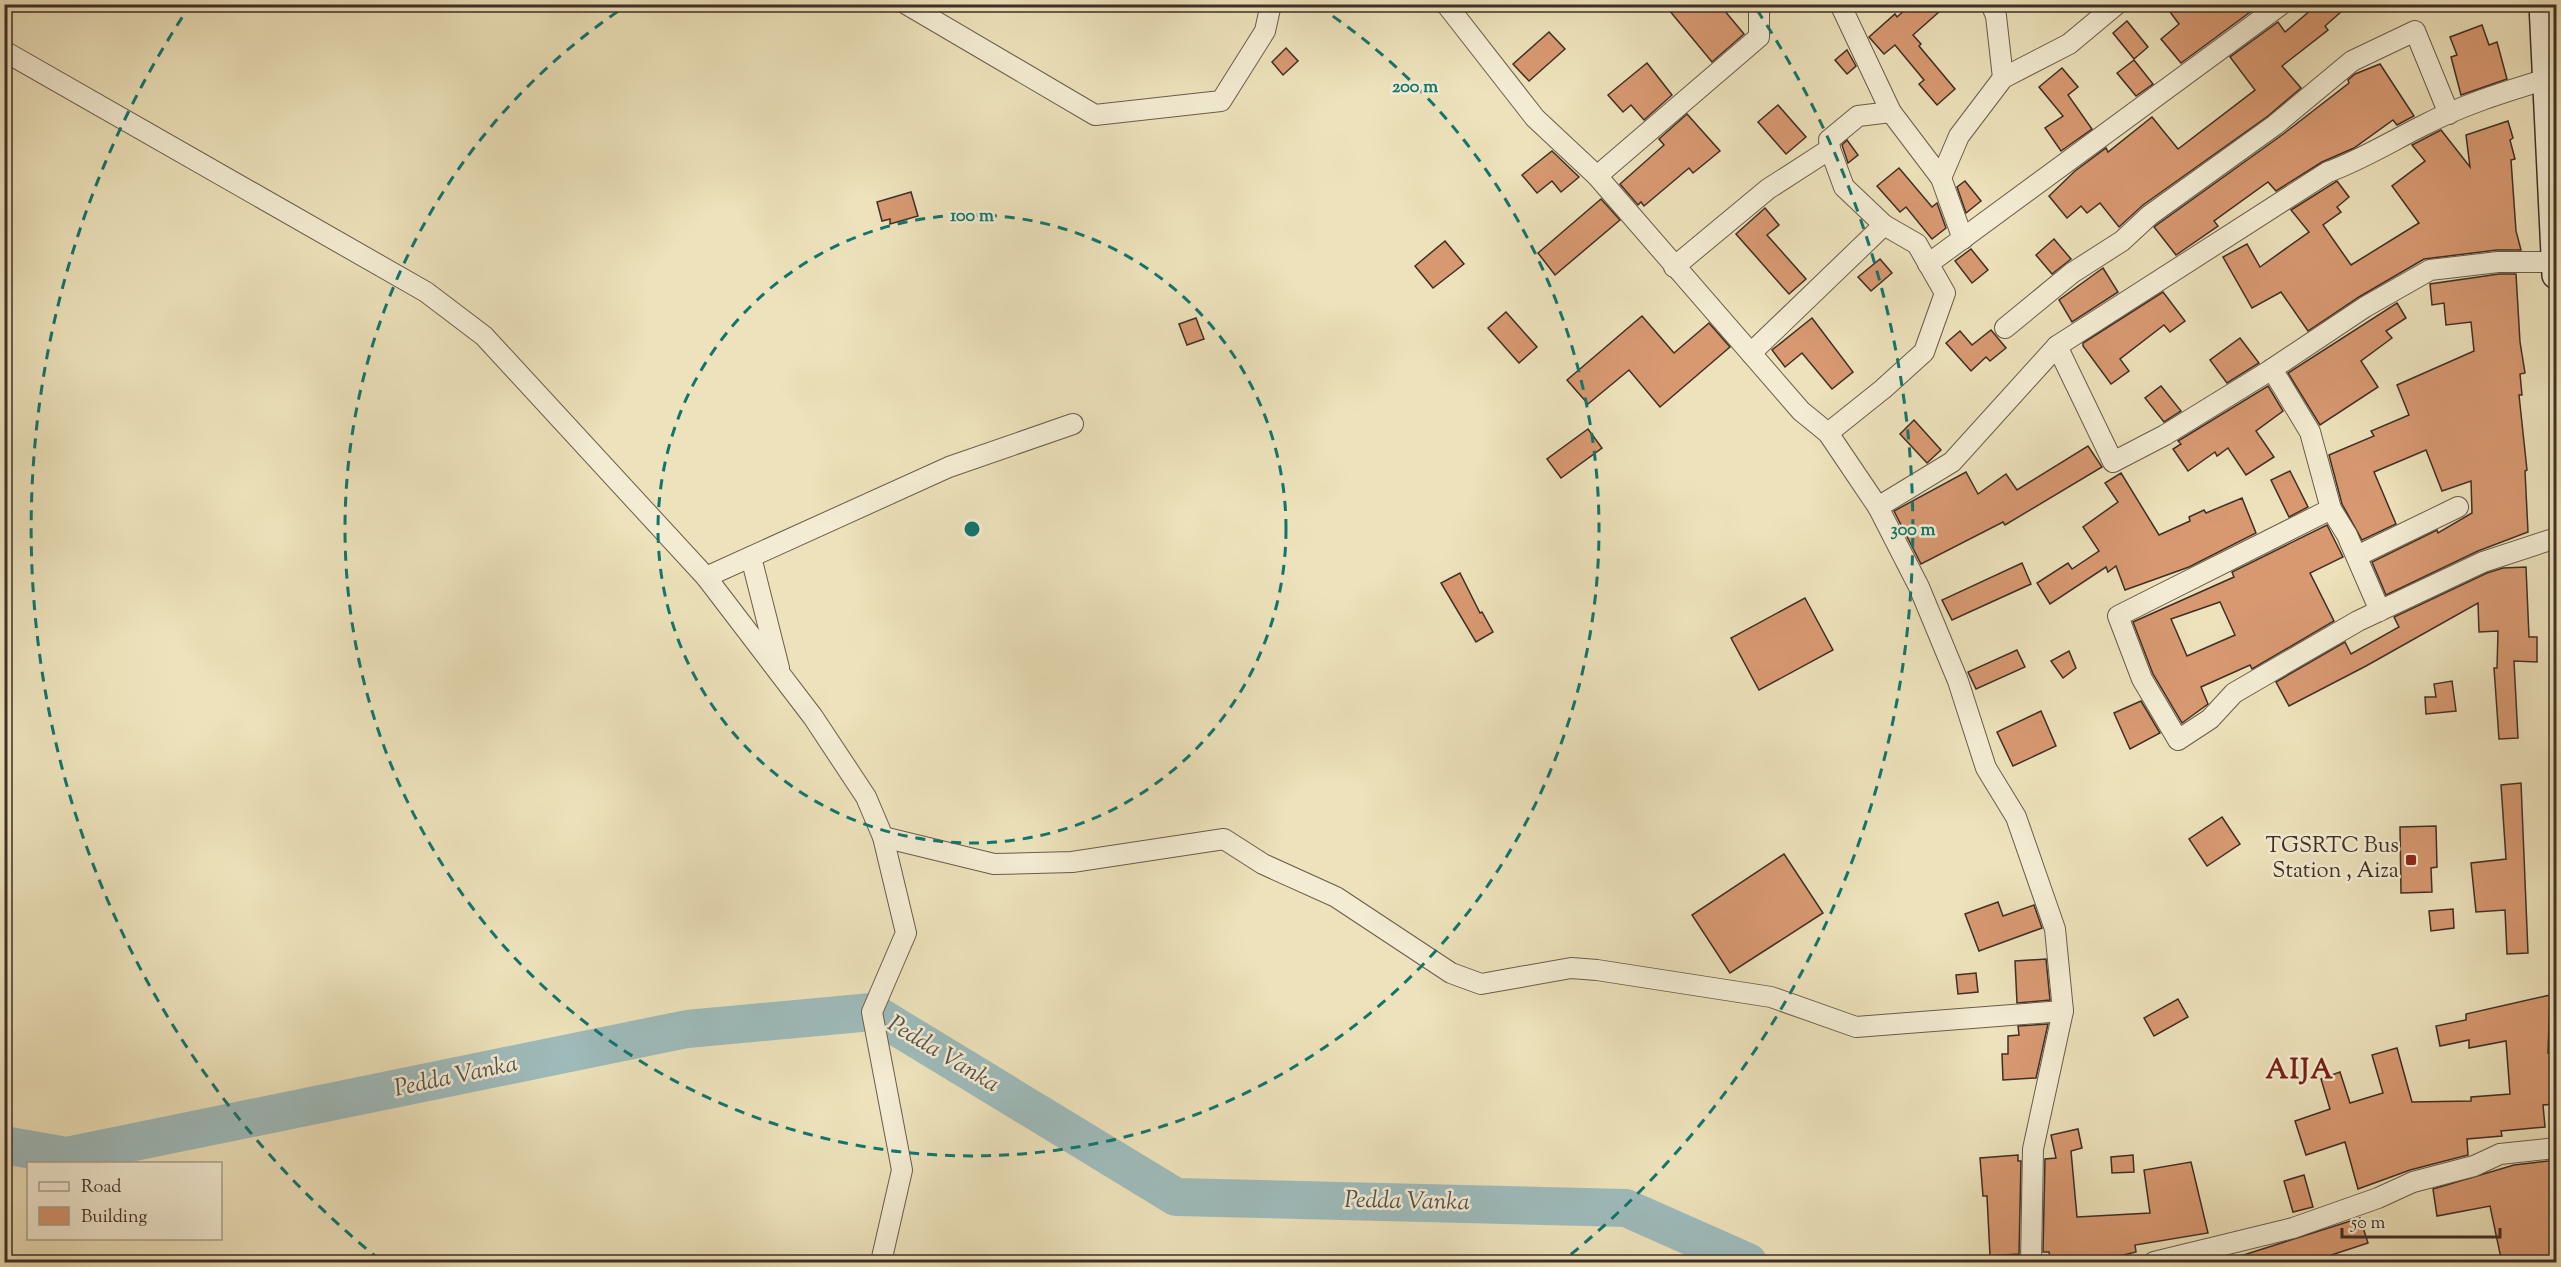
<svg xmlns="http://www.w3.org/2000/svg" width="2561" height="1267" font-family="'Sorts Mill Goudy',serif">
<style>
.lines{fill:none;stroke-linecap:round;stroke-linejoin:round}
.river{stroke:#9ebbbb;stroke-width:38}
.building{fill:#d89971;stroke:#3f2f26;stroke-width:1.5;fill-rule:evenodd}
.street-casing{stroke:#6a5c4b;stroke-width:22}
.secondary-casing{stroke:#3f2f26;stroke-width:30}
.street{stroke:#f3ecd3;stroke-width:20}
.secondary{stroke:#f3ecd3;stroke-width:27}
.ring{fill:none;stroke:#0f766e;stroke-width:3;stroke-dasharray:10 8}
.poi-dot{fill:#8f2418;stroke:#f3ecd3;stroke-width:2}
.labels{text-anchor:middle;dominant-baseline:central;stroke-width:5;stroke-linejoin:round;paint-order:stroke}
.poi-label{font-size:22px;fill:#3f2f26;stroke:#f3ecd3;text-anchor:end}
.water-label{font-size:24px;font-style:italic;fill:#57524b;stroke:#f3ecd3}
.district-label{font-size:28px;font-weight:bold;letter-spacing:1.5px;fill:#7a1f14;stroke:#f3ecd3}
.centre{fill:#0f766e;stroke:#f3ecd3;stroke-width:3}
.ring-label{font-size:18px;text-anchor:middle;font-weight:bold;fill:#0f766e;stroke:#f3ecd3;stroke-width:5;stroke-linejoin:round;paint-order:stroke}
</style>
<rect width="100%" height="100%" fill="#ede2bb"/>
<filter id="stains"><feTurbulence type="fractalNoise" baseFrequency=".00333" numOctaves="4"/><feColorMatrix values="0 0 0 0 .2 0 0 0 0 .09 0 0 0 0 .02 0 0 0 .5 -.17"/></filter>
<radialGradient id="worn" r=".72"><stop offset=".6" stop-color="#630" stop-opacity="0"/><stop offset="1" stop-color="#630" stop-opacity=".3"/></radialGradient>
<g class="lines">
<!-- river -->
<polyline class="river" points="4,1145 66,1156 687,1029 872,1012 1176,1197 1626,1208 1748,1262"/>
</g>
<!-- building -->
<g class="building">
<polygon points="1664,4 1719,4 1744,34 1712,62"/>
<polygon points="1912,4 1948,4 1913,35 1921,44 1919,46 1955,89 1937,105 1919,84 1924,80 1895,45 1884,54 1869,37 1895,14 1897,17"/>
<polygon points="2164,4 2261,4 2181,63 2161,39 2179,24"/>
<polygon points="2318,4 2350,4 2325,26 2328,30 2282,66 2301,88 2268,116 2143,205 2119,227 2100,203 2087,213 2081,206 2067,218 2049,196 2075,171 2106,148 2108,152 2152,117 2178,149 2255,90 2230,57 2278,22 2285,32"/>
<polygon points="2127,21 2148,47 2134,59 2113,33"/>
<polygon points="2482,25 2489,45 2497,42 2507,79 2461,95 2451,57 2457,55 2450,37"/>
<polygon points="1549,32 1565,49 1529,81 1513,64"/>
<polygon points="1286,48 1298,61 1283,75 1272,62"/>
<polygon points="1847,50 1856,66 1847,74 1835,60"/>
<polygon points="2134,60 2153,84 2136,96 2117,73"/>
<polygon points="1647,63 1672,95 1644,120 1631,105 1623,112 1608,95"/>
<polygon points="2380,64 2414,116 2397,125 2393,120 2354,148 2322,162 2276,191 2268,182 2214,221 2218,226 2176,255 2154,227 2282,135 2349,83 2348,80 2355,74"/>
<polygon points="2062,68 2078,87 2068,95 2092,129 2061,151 2045,128 2063,116 2039,87"/>
<polygon points="1778,105 1806,137 1786,154 1758,122"/>
<polygon points="1687,114 1720,151 1693,173 1689,168 1644,206 1641,202 1638,205 1620,184 1664,145 1659,139"/>
<polygon points="2508,121 2513,138 2510,140 2515,159 2511,160 2516,231 2521,250 2497,250 2424,259 2359,297 2308,331 2281,292 2252,308 2223,257 2247,244 2260,267 2309,232 2291,210 2337,181 2349,197 2337,207 2341,212 2323,225 2351,265 2419,223 2392,186 2425,161 2412,145 2441,130 2470,167 2466,135"/>
<polygon points="1847,140 1858,155 1848,163 1842,145"/>
<polygon points="1552,151 1579,177 1561,192 1552,181 1537,193 1522,175"/>
<polygon points="1899,168 1932,207 1937,203 1946,228 1932,239 1906,207 1900,212 1877,186"/>
<polygon points="1965,181 1981,201 1966,213 1957,187"/>
<polygon points="911,192 918,216 890,224 890,219 882,221 877,202"/>
<polygon points="1601,199 1620,220 1555,275 1538,253"/>
<polygon points="1765,208 1779,225 1767,235 1806,279 1789,294 1736,234"/>
<polygon points="2054,239 2071,259 2052,274 2036,255"/>
<polygon points="1445,241 1464,264 1433,288 1415,266"/>
<polygon points="1971,249 1988,270 1972,283 1955,261"/>
<polygon points="1880,259 1892,273 1871,291 1858,277"/>
<polygon points="2103,268 2118,292 2072,322 2059,300"/>
<polygon points="2499,274 2516,274 2520,342 2525,373 2520,374 2522,395 2519,395 2527,470 2525,471 2528,532 2478,551 2386,595 2372,562 2437,530 2438,533 2472,513 2471,481 2442,491 2426,450 2374,472 2396,524 2362,540 2342,504 2329,455 2374,436 2371,431 2409,415 2397,385 2474,351 2471,322 2446,325 2444,303 2432,305 2430,284"/>
<polygon points="2163,292 2185,321 2170,332 2164,325 2120,359 2129,371 2111,384 2083,346 2083,343"/>
<polygon points="2397,303 2406,318 2386,331 2392,338 2361,361 2378,387 2320,425 2288,373"/>
<polygon points="1506,312 1537,347 1519,363 1488,328"/>
<polygon points="1642,316 1674,353 1709,323 1730,347 1660,407 1629,370 1588,404 1567,380"/>
<polygon points="1196,318 1204,339 1187,345 1179,324"/>
<polygon points="1812,318 1853,372 1832,389 1802,353 1785,367 1772,350"/>
<polygon points="1991,330 2006,348 1990,361 1986,357 1971,371 1946,343 1960,331 1972,345"/>
<polygon points="2240,338 2259,363 2227,383 2210,360"/>
<polygon points="2161,386 2181,411 2164,422 2145,398"/>
<polygon points="2268,386 2283,411 2256,431 2274,457 2246,475 2228,448 2217,456 2215,452 2188,471 2173,449 2181,444 2178,441"/>
<polygon points="1914,420 1941,450 1927,463 1900,434"/>
<polygon points="1588,429 1602,448 1561,478 1547,459"/>
<polygon points="2088,446 2102,467 2005,525 2003,522 1921,564 1894,511 1966,472 1978,494 2006,474 2017,490"/>
<polygon points="2290,471 2308,507 2289,517 2271,480"/>
<polygon points="2121,473 2159,535 2190,521 2189,517 2204,510 2206,513 2242,498 2256,533 2189,567 2125,590 2116,566 2108,572 2106,567 2050,604 2037,583 2068,563 2072,569 2099,551 2083,527 2118,502 2105,483"/>
<path d="M2327,525l16,32 -33,16 24,48 -82,48 -2,-4 -49,22 7,17 -26,19 -29,-49 -20,-52 101,-45 -2,-5zM2220,602l15,33 -48,21 -16,-37z"/>
<polygon points="2022,563 2031,584 1952,620 1942,600"/>
<polygon points="2526,567 2529,637 2537,637 2537,662 2514,661 2518,738 2499,739 2494,668 2497,668 2498,631 2479,632 2478,603 2366,666 2289,706 2276,682 2345,642 2351,654 2399,627 2394,617 2487,573 2503,568"/>
<polygon points="1460,573 1480,613 1482,612 1493,632 1476,642 1441,583"/>
<polygon points="1805,598 1833,650 1759,690 1731,638"/>
<polygon points="2017,650 2025,667 1976,689 1968,672"/>
<polygon points="2069,651 2076,668 2063,678 2051,661"/>
<polygon points="2452,681 2456,711 2426,714 2425,697 2436,697 2434,684"/>
<polygon points="2141,701 2160,733 2130,749 2114,713"/>
<polygon points="2041,711 2056,746 2013,766 1997,732"/>
<polygon points="2521,783 2528,953 2507,954 2505,910 2476,912 2471,863 2506,859 2501,785"/>
<polygon points="2222,817 2240,844 2207,866 2189,839"/>
<polygon points="2436,826 2437,867 2431,868 2432,892 2401,893 2400,827"/>
<polygon points="1784,854 1823,913 1730,973 1692,915"/>
<polygon points="1998,902 2003,916 2034,905 2042,928 1979,951 1965,914"/>
<polygon points="2453,909 2454,928 2431,931 2429,911"/>
<polygon points="2046,959 2050,1000 2017,1003 2015,961"/>
<polygon points="1976,973 1978,992 1958,994 1956,975"/>
<polygon points="2550,995 2548,1053 2554,1052 2556,1104 2543,1105 2545,1127 2501,1131 2502,1136 2467,1139 2468,1155 2410,1170 2358,1189 2345,1142 2306,1155 2295,1121 2330,1109 2321,1079 2340,1072 2350,1103 2383,1093 2372,1055 2397,1048 2412,1102 2471,1101 2471,1097 2510,1094 2506,1041 2469,1048 2469,1040 2440,1046 2436,1026 2466,1020 2466,1014"/>
<polygon points="2178,999 2188,1017 2154,1036 2144,1018"/>
<polygon points="2048,1024 2036,1078 2003,1080 2002,1054 2008,1054 2008,1036 2019,1035 2018,1026"/>
<polygon points="2078,1129 2082,1148 2071,1151 2077,1217 2150,1213 2144,1170 2191,1162 2208,1233 2135,1245 2136,1252 2090,1263 2051,1263 2049,1252 2043,1252 2045,1159 2056,1158 2051,1135"/>
<polygon points="2018,1155 2018,1161 2021,1161 2019,1254 1990,1256 1987,1196 1983,1196 1980,1158"/>
<polygon points="2133,1155 2134,1172 2112,1173 2111,1157"/>
<polygon points="2556,1160 2556,1263 2502,1263 2490,1206 2437,1216 2433,1189 2514,1165"/>
<polygon points="2304,1175 2313,1207 2293,1212 2284,1181"/>
<polygon points="2360,1218 2368,1243 2307,1263 2234,1263 2234,1258"/>
</g>
<g class="lines">
<!-- street casing -->
<g class="street-casing">
<g id="street">
<polyline points="906,4 1095,115 1221,101 1265,31 1271,4"/>
<polyline points="1446,4 1535,118 1597,176 1801,411 1828,433 1878,507 1919,587 1958,681 1986,768 2016,817 2055,929 2063,1011 2033,1149 2031,1262"/>
<polyline points="1840,4 1891,112 1941,178 1959,136 2003,78 2069,44 2117,4"/>
<polyline points="1991,4 1996,16 2003,78"/>
<polyline points="4,51 426,292 484,336 706,577 813,717 866,797 883,837 906,933 872,1012 902,1170 881,1262"/>
<path d="M2547,79c-43,13 -85,26 -125,47 -32,16 -61,34 -94,46l-271,174 56,116 52,-27 104,-64 96,-64 65,-37 68,-8h58"/>
<polyline points="1830,149 1829,140 1858,116 1891,112"/>
<polyline points="1597,176 1759,37 1759,9 1764,4"/>
<polyline points="1941,178 1963,239"/>
<polyline points="1928,264 2282,4"/>
<polyline points="1674,267 1768,189 1830,149 1844,187 1884,225"/>
<polyline points="2005,328 2072,273 2122,241 2150,215 2275,125 2352,61 2415,31 2449,114"/>
<polyline points="1751,353 1884,225 1917,244 1945,293 1924,352 1883,389 1828,433"/>
<polyline points="2272,369 2310,432 2331,509"/>
<polyline points="1878,507 1952,462 2057,346"/>
<polyline points="2357,556 2458,507"/>
<polyline points="751,557 779,668"/>
<polyline points="706,577 949,467 1073,424"/>
<polyline points="2380,611 2347,535 2331,509 2118,616 2142,679 2178,740 2210,719 2234,693 2358,621 2483,562 2556,538"/>
<polyline points="883,837 994,864 1072,862 1224,839 1263,864 1336,897 1451,973 1481,984 1571,968 1597,970 1771,997 1856,1027 2063,1011"/>
<polyline points="2154,1262 2293,1228 2378,1198 2413,1182 2474,1166 2500,1154 2556,1148"/>
</g>
</g>
<!-- secondary casing -->
<g class="secondary-casing">
<polyline id="secondary" points="2543,4 2556,275"/>
</g>
<!-- street -->
<use href="#street" class="street"/>
<!-- secondary -->
<use href="#secondary" class="secondary"/>
</g>
<!-- distance rings -->
<g class="ring">
<circle cx="972" cy="529" r="314"/>
<path d="M1318 6A627 627 0 1 1 626 6"/>
<path d="M380 1260A941 941 0 0 1 187 10M1757 10A941 941 0 0 1 1564 1260"/>
</g>
<!-- markers -->
<rect class="poi-dot" x="2405" y="854" width="12" height="12" rx="3"/>
<g class="labels">
<!-- poi labels -->
<g class="poi-label">
<text x="2399" y="847">TGSRTC Bus<tspan x="2399" dy="25">Station , Aiza</tspan></text>
</g>
<!-- water labels -->
<g class="water-label">
<text transform="translate(943 1055) rotate(31)">Pedda Vanka</text>
<text transform="translate(456 1077) rotate(-12)">Pedda Vanka</text>
<text transform="translate(1407 1202) rotate(1)">Pedda Vanka</text>
</g>
<!-- district labels -->
<g class="district-label">
<text x="2300" y="1071">AIJA</text>
</g>
</g>
<circle cx="972" cy="529" r="9" class="centre"/>
<g class="ring-label">
<text x="1415" y="92">200 m</text>
<text x="972" y="221">100 m</text>
<text x="1913" y="535">300 m</text>
</g>
<!-- margin -->
<rect width="2561" height="1267" fill="none" stroke="#ede2bb" stroke-width="24"/>
<rect x="6" y="6" width="2549" height="1255" fill="none" stroke="#3f2f26" stroke-width="3"/>
<rect x="12" y="12" width="2537" height="1243" fill="none" stroke="#3f2f26" stroke-width="1.5"/>
<!-- legend -->
<rect x="27" y="1162" width="195" height="78" fill="#f3ecd3" stroke="#aba08e" stroke-width="1.5"/>
<rect x="39" y="1182" width="30" height="9" fill="#f3ecd3" stroke="#aba08e" stroke-width="1.5"/>
<text x="81" y="1192" font-size="18" fill="#3f2f26">Road</text>
<rect x="39" y="1207" width="30" height="18" fill="#d89971" stroke="#aba08e" stroke-width="1.5"/>
<text x="81" y="1222" font-size="18" fill="#3f2f26">Building</text>
<!-- scale -->
<path d="M2342 1228v9h158v-9" fill="none" stroke="#3f2f26" stroke-width="3"/>
<text x="2351" y="1228" font-size="18" fill="#3f2f26" stroke="#f3ecd3" stroke-width="4.5" paint-order="stroke">50 m</text>
<rect width="100%" height="100%" filter="url(#stains)"/>
<rect width="100%" height="100%" fill="url(#worn)"/>
</svg>
